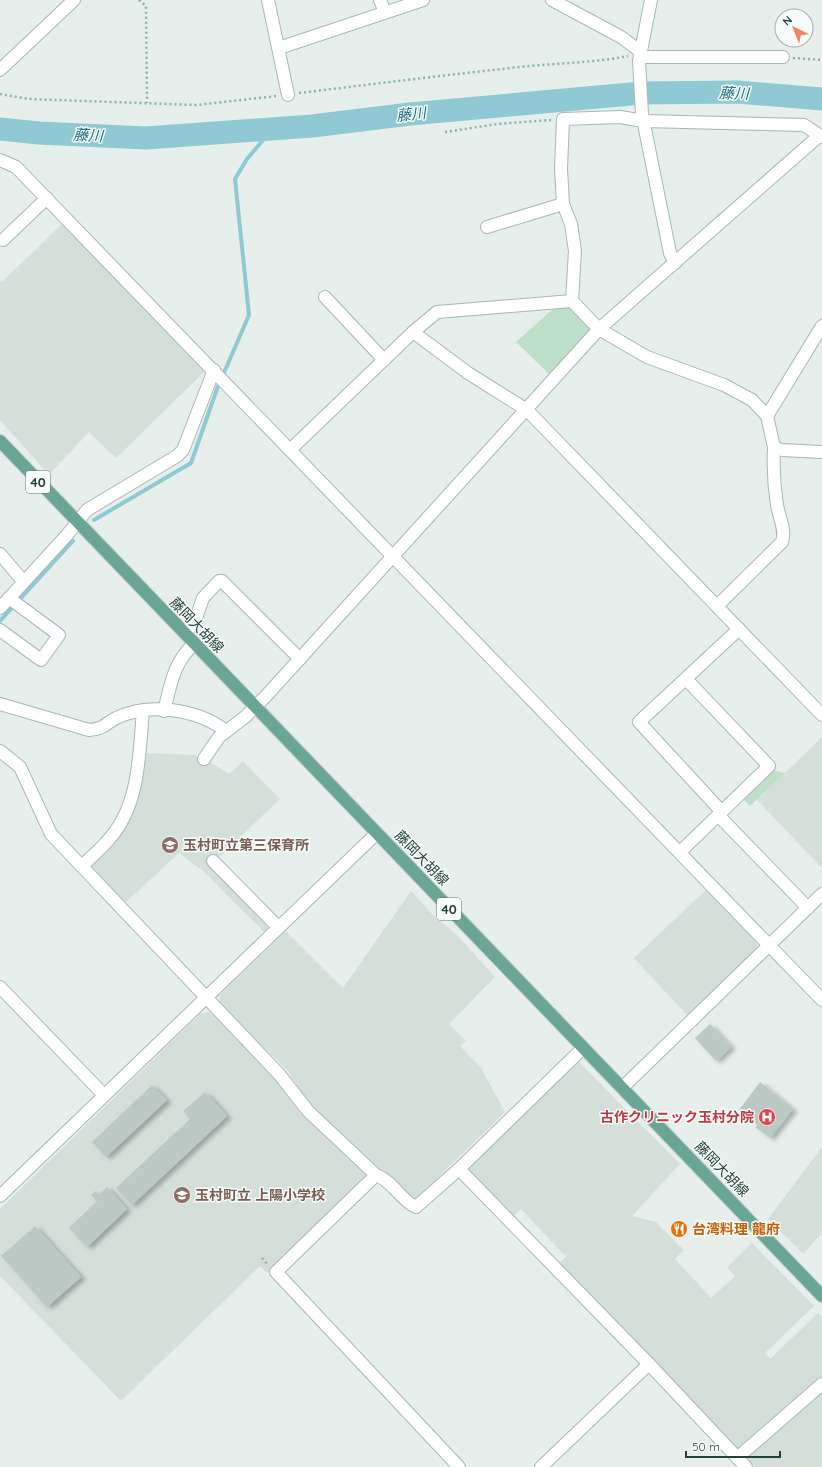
<svg xmlns="http://www.w3.org/2000/svg" width="822" height="1467" font-family="Quicksand,'Noto Sans JP',sans-serif">
<style>
.built{fill:#d4dfda}
.green{fill:#bfe0c8}
.lines{fill:none;stroke-linecap:round;stroke-linejoin:round}
.stream{stroke:#8ec9d4;stroke-width:4}
.river{stroke:#8ec9d4;stroke-width:23}
.building{fill:#bbcac4;filter:url(#shadow)}
.minor-casing{stroke:#a8b8b2;stroke-width:14}
.major-casing{stroke:#c2cac8;stroke-width:14}
.path{stroke:#86b3a5;stroke-width:2.5;stroke-dasharray:2 3;stroke-linecap:butt}
.minor{stroke:#fff;stroke-width:12}
.major{stroke:#6aa596;stroke-width:12}
.labels{text-anchor:middle;dominant-baseline:central;stroke-width:3;stroke-linejoin:round;paint-order:stroke}
.shield{fill:#f7fbf9;stroke:#637a73;stroke-width:1}
.shield-label{font-size:13px;font-weight:bold;fill:#24423a}
.street-label{font-size:14px;fill:#24423a;stroke:#f7fbf9}
.education-label{font-size:14px;font-weight:bold;fill:#785e54;stroke:#f7fbf9;text-anchor:start}
.health-label{font-size:14px;font-weight:bold;fill:#be3a42;stroke:#f7fbf9;text-anchor:end}
.food-label{font-size:14px;font-weight:bold;fill:#c56008;stroke:#f7fbf9;text-anchor:start}
.water-label{font-size:15px;font-style:italic;fill:#1c6f80;stroke:#f7fbf9}
</style>
<defs>
<filter id="shadow"><feDropShadow dx="4.5" dy="2.5" stdDeviation="2" flood-color="#0004"/></filter>
</defs>
<rect width="100%" height="100%" fill="#e6efeb"/>
<!-- built -->
<g class="built">
<polygon points="63,223 205,371 116,458 89,432 49,475 0,420 0,280 2,282"/>
<polygon points="822,737 822,868 757,800"/>
<polygon points="145,753 195,755 210,762 229,774 243,761 280,799 217,859 277,920 264,932 203,871 179,853 125,903 92,867 92,863 116,836"/>
<polygon points="708,888 756,937 757,949 687,1015 634,958"/>
<polygon points="411,891 433,915 457,935 495,977 449,1024 466,1041 460,1046 481,1068 505,1112 414,1201 305,1099 289,1072 220,1004 220,995 286,931 343,988"/>
<polygon points="210,1012 274,1078 300,1113 366,1174 365,1180 267,1273 260,1266 121,1401 0,1276 0,1209 201,1013"/>
<polygon points="579,1062 680,1164 632,1216 656,1222 684,1250 675,1259 711,1298 735,1276 727,1267 752,1243 814,1306 765,1353 770,1359 818,1313 822,1317 822,1378 742,1448 735,1448 557,1265 566,1257 521,1209 511,1218 465,1170"/>
<polygon points="822,1147 822,1233 803,1254 768,1219"/>
<polygon points="822,1392 822,1467 755,1467 748,1460 750,1454"/>
</g>
<!-- green -->
<g class="green">
<polygon points="569,306 589,327 590,332 550,375 516,342 554,308"/>
<polygon points="772,770 785,773 750,806 743,799"/>
</g>
<g class="lines">
<!-- stream -->
<g class="stream">
<polyline points="94,520 191,463 217,389 249,315 235,179 247,159 264,139 283,128"/>
<polyline points="0,621 73,541"/>
</g>
<!-- river -->
<polyline class="river" points="0,129 39,133 146,138 312,126 410,114 642,93 737,92 822,99"/>
</g>
<!-- building -->
<g class="building">
<polygon points="710,1024 731,1047 716,1061 695,1038"/>
<polygon points="760,1082 793,1109 770,1138 755,1127 758,1125 739,1110"/>
<polygon points="152,1085 167,1100 106,1157 92,1142"/>
<polygon points="205,1092 227,1116 132,1205 116,1188 190,1119 183,1111"/>
<polygon points="107,1187 127,1209 87,1247 69,1228 97,1201 91,1195 95,1191 99,1195"/>
<polygon points="35,1226 81,1277 47,1307 1,1256"/>
</g>
<g class="lines">
<!-- minor casing -->
<g class="minor-casing">
<g id="minor">
<polyline points="268,0 288,95"/>
<polyline points="380,0 385,12"/>
<polyline points="552,0 621,37 641,52"/>
<polyline points="651,0 639,61 642,114 670,253 675,263"/>
<polyline points="279,48 423,0"/>
<polyline points="640,57 783,57"/>
<polyline points="0,70 74,0"/>
<polyline points="0,160 16,167 822,1000"/>
<polyline points="487,227 563,204"/>
<polyline points="3,240 47,198"/>
<polyline points="325,297 384,360"/>
<polyline points="572,301 575,251 571,224 563,204 561,169 563,119 620,117 644,121 804,125 822,137"/>
<polyline points="413,332 468,373 527,410 822,715"/>
<polyline points="767,416 822,326"/>
<polyline points="291,449 413,332 437,312 572,301 599,329 647,357 724,385 752,400 767,416 774,447 782,450 822,452"/>
<polyline points="0,554 23,581"/>
<path d="M717,606l65,-64c4,-12 -3,-25 -5,-37 -3,-19 -4,-39 -3,-58"/>
<polyline points="0,608 67,535 87,510 177,456 183,450 214,370"/>
<polyline points="0,630 41,660 59,635 9,598"/>
<polyline points="185,633 195,621 203,598 219,581 222,581 300,659"/>
<path d="M0,704l89,26c17,-2 14,-5 27,-12 34,-16 81,-9 110,13"/>
<path d="M164,711c7,-27 9,-48 30,-67"/>
<path d="M0,751l20,16 31,67 228,240 29,37 68,64c17,6 24,25 40,32l43,-38 124,-121"/>
<polyline points="204,759 219,737 245,717 266,696 599,329 820,135"/>
<polyline points="721,811 639,722 739,629"/>
<polyline points="718,815 808,908"/>
<polyline points="680,852 769,766 686,679"/>
<polyline points="213,861 278,927"/>
<path d="M82,866c9,-9 20,-18 28,-28 30,-34 29,-85 33,-127"/>
<polyline points="0,987 104,1095"/>
<polyline points="623,1087 822,894"/>
<polyline points="459,1169 649,1364 746,1467"/>
<polyline points="376,1175 276,1272 459,1467"/>
<polyline points="0,1196 377,833"/>
<polyline points="737,1458 822,1384"/>
<polyline points="541,1467 649,1364"/>
</g>
</g>
<!-- major casing -->
<g class="major-casing">
<polyline id="major" points="0,441 822,1296"/>
</g>
<!-- path -->
<g class="path">
<polyline points="139,0 146,6 147,103"/>
<polyline points="793,58 822,60"/>
<path d="M299,93c74,-9 147,-18 221,-26 36,-4 73,-4 108,-11"/>
<polyline points="0,94 29,99 196,105 277,96"/>
<polyline points="445,132 497,124 551,120"/>
<polyline points="262,1258 268,1265"/>
</g>
<!-- minor -->
<use href="#minor" class="minor"/>
<!-- major -->
<use href="#major" class="major"/>
</g>
<!-- icons -->
<defs>
<g id="school-disc" transform="scale(0.9)"><circle r="9.5" fill="#8d6e63" stroke="#f7fbf9"/><path d="M0-5L7-2L0 1L-7-2ZM-4 1L0 2.5L4 1V4Q0 6-4 4Z" fill="#fff"/></g>
<g id="hospital-disc" transform="scale(0.9)"><circle r="9.5" fill="#e0444e" stroke="#f7fbf9"/><path d="M-5-5h3v3.5h4V-5h3V5h-3V1.5h-4V5h-3Z" fill="#fff"/></g>
<g id="restaurant-disc" transform="scale(0.9)"><circle r="9.5" fill="#e8710a" stroke="#f7fbf9"/><path d="M-5-6h1v4h1v-4h1v4h1v-4h1v5L-1.5 .5V6h-2V.5L-5-1ZM5-6V6H3V1.5H1.5Q1.5-4 5-6Z" fill="#fff"/></g>
</defs>
<g fill-rule="evenodd">
<use href="#school-disc" x="170" y="845"/>
<use href="#hospital-disc" x="767" y="1117"/>
<use href="#school-disc" x="182" y="1195"/>
<use href="#restaurant-disc" x="679" y="1229"/>
</g>
<g class="labels">
<!-- shield labels -->
<g class="shield">
<rect x="26" y="471" width="24" height="22" rx="3"/>
<rect x="437" y="898" width="24" height="22" rx="3"/>
</g>
<g class="shield-label">
<text x="38" y="482">40</text>
<text x="449" y="909">40</text>
</g>
<!-- street labels -->
<g class="street-label">
<text transform="translate(197 625) rotate(46)">藤岡大胡線</text>
<text transform="translate(422 858) rotate(46)">藤岡大胡線</text>
<text transform="translate(722 1169) rotate(46)">藤岡大胡線</text>
</g>
<!-- education labels -->
<g class="education-label">
<text x="183" y="845">玉村町立第三保育所</text>
<text x="195" y="1195">玉村町立 上陽小学校</text>
</g>
<!-- health labels -->
<g class="health-label">
<text x="754" y="1117">古作クリニック玉村分院</text>
</g>
<!-- food labels -->
<g class="food-label">
<text x="692" y="1229">台湾料理 龍府</text>
</g>
<!-- water labels -->
<g class="water-label">
<text transform="translate(734 93) rotate(2)">藤川</text>
<text transform="translate(411 114) rotate(-6)">藤川</text>
<text transform="translate(88 135) rotate(3)">藤川</text>
</g>
</g>
<!-- north arrow -->
<g transform="translate(794 28) rotate(317)"><circle r="19" fill="#f7fbf9" stroke="#a3b1ad"/>
<path d="M0-3L7 15L0 10L-7 15Z" fill="#f4845f"/>
<text y="-6" font-size="11" font-weight="bold" text-anchor="middle" fill="#24423a">N</text>
</g>
<!-- scale -->
<path d="M686 1451v6h94v-6" fill="none" stroke="#24423a" stroke-width="2"/>
<text x="692" y="1451" font-size="12" fill="#24423a" stroke="#f7fbf9" stroke-width="3" paint-order="stroke">50 m</text>
</svg>
